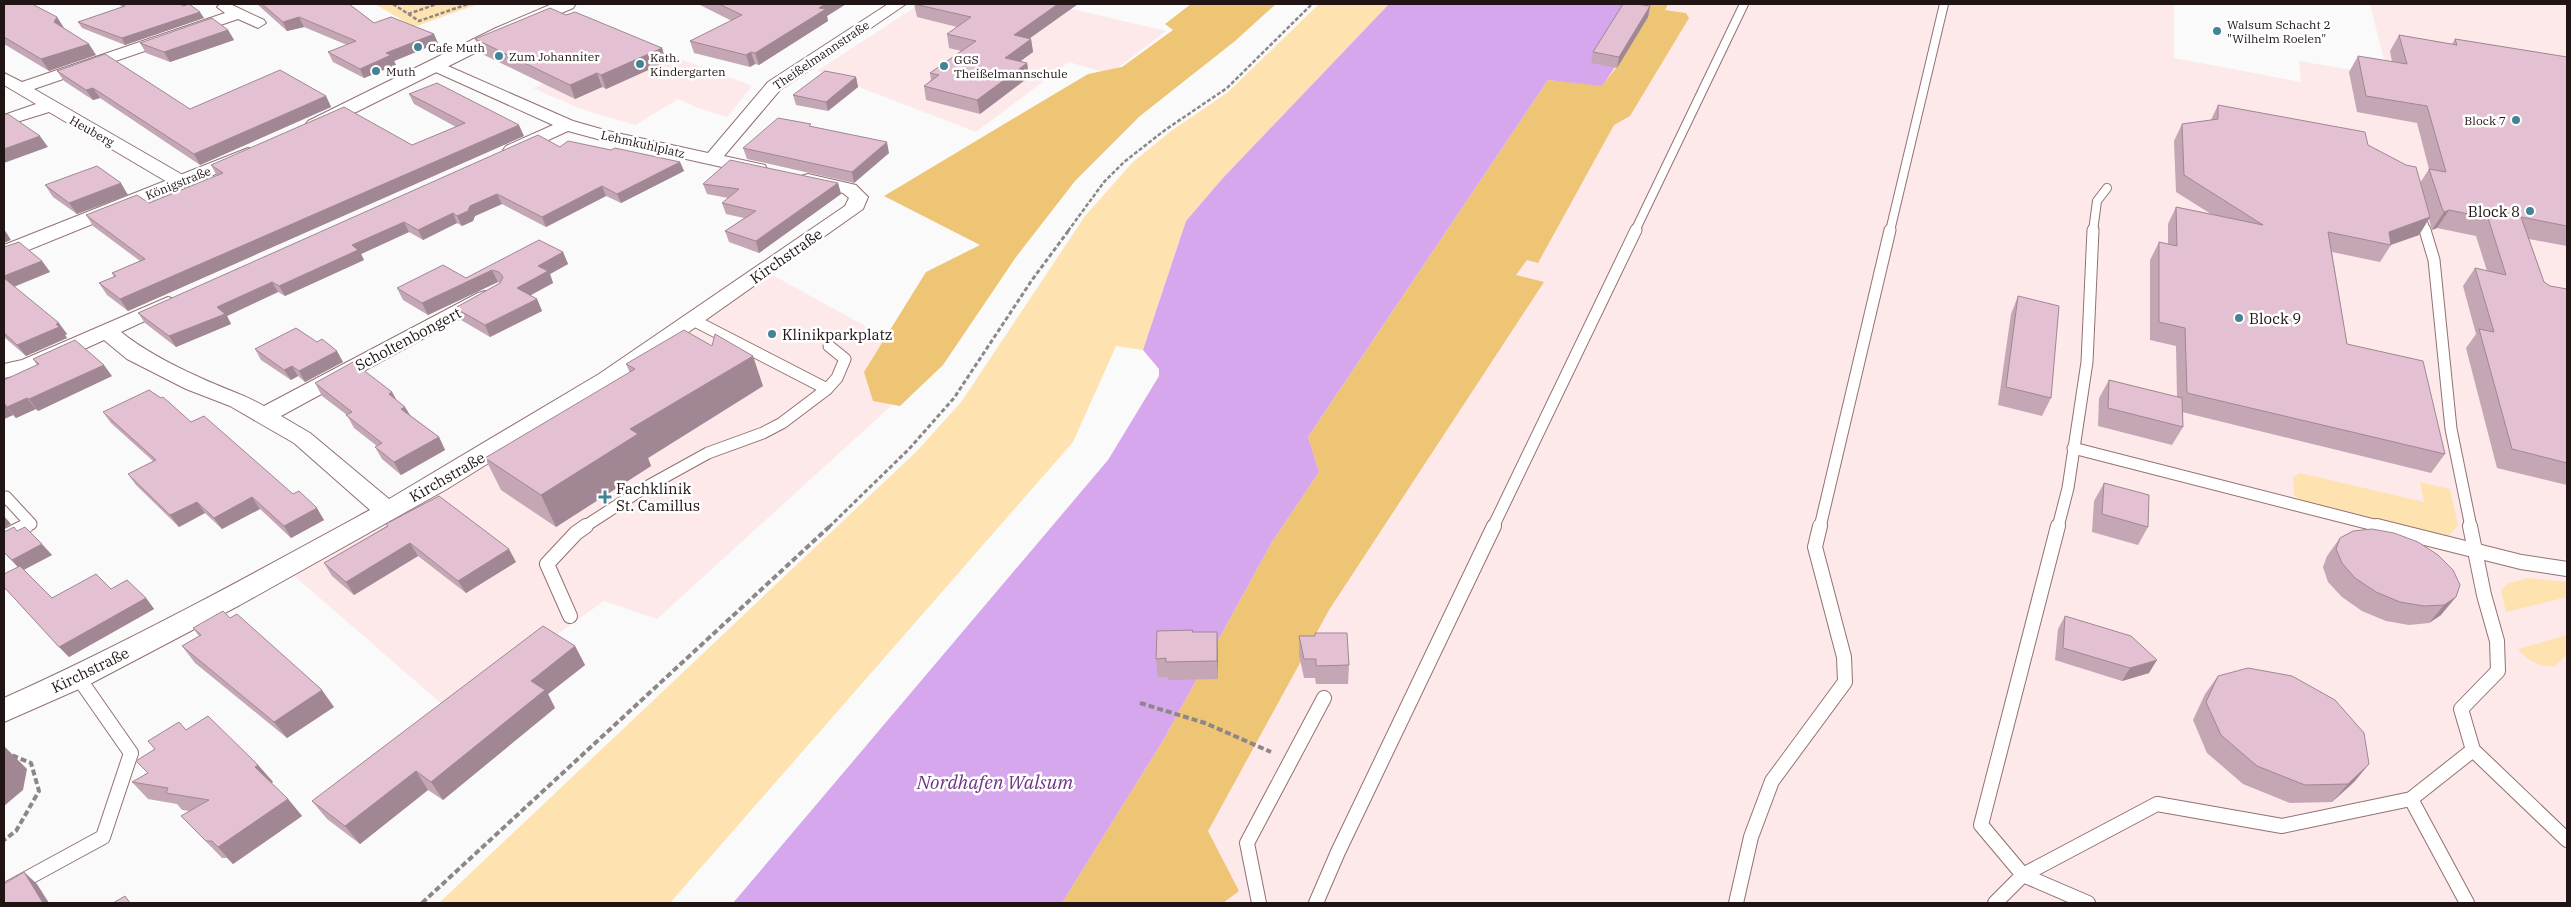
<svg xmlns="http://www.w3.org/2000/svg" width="2571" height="907" font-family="'IBM Plex Serif',serif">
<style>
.built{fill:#fde9e9}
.green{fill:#fee2b0}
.forest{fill:#eec475}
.water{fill:#d7a7ed}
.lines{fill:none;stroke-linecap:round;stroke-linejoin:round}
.lane-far2-casing{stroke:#947171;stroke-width:10}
.lane-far1-casing{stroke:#947171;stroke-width:13}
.lane-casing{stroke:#947171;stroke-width:16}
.street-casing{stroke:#947171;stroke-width:2}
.secondary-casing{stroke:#947171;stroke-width:2}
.path-far2{stroke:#8d8787;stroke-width:2.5;stroke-dasharray:4 2;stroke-linecap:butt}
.path-far1{stroke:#8d8787;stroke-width:3;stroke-dasharray:4.5 2.5;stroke-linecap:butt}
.path{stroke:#8d8787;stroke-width:4;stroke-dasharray:6 3;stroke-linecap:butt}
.lane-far2{stroke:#fff;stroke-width:8}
.lane-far1{stroke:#fff;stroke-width:11}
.lane{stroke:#fff;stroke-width:14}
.street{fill:#fff;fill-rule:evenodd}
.secondary{fill:#fff;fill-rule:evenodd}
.wall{fill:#c4a6b5}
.shaded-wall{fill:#a08793}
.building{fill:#e4c1d2;stroke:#a08793}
.poi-dot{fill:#438396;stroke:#fff;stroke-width:2}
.labels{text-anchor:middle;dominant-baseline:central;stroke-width:5;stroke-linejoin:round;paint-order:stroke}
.far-poi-label{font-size:12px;fill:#211414;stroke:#fff;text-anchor:start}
.far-street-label{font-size:12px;fill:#211414;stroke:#fff}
.poi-label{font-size:15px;fill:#211414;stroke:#fff;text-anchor:start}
.street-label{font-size:15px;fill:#211414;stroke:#fff}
.near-water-label{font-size:19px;font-style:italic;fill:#6e3586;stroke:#fff}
</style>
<rect width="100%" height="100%" fill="#fafafa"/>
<!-- built -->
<g class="built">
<polygon points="920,4 1051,4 1166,31 1110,74 1069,62 976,132 817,71"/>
<polygon points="1637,4 2174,4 2174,58 2301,82 2299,61 2388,76 2370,4 2567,4 2567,903 1062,903 1164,739 1272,542 1308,437"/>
<polygon points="636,42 752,86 727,117 698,108 678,99 635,125 581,109 533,88"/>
<polygon points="767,272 936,365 657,619 604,601 450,711 291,573"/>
</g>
<!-- green -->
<g class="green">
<polygon points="375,4 478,4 414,27"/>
<polygon points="1319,4 1389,4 1222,179 1186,221 1143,350 1116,346 1073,442 670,903 439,903 917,451 962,401 1085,216 1132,163 1171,131 1228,92"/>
<polygon points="2300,473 2424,502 2420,482 2450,489 2458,525 2449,536 2302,501 2294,495 2293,477"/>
<polygon points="2528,578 2567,582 2567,597 2506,612 2501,591 2507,584"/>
<path d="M2567,635v19l-13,13c-15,-1 -27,-6 -36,-18z"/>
</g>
<!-- forest -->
<g class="forest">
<polygon points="1191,4 1276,4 1235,41 1140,116 1075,181 1016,257 943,365 900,406 873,401 864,372 926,272 980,245 884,196 1088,74 1122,67 1173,30 1165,24"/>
<polygon points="1637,4 1668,4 1665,10 1686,13 1689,18 1630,116 1614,125 1538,263 1527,260 1516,275 1544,282 1329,610 1208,831 1239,891 1223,903 1062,903 1164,739 1272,542 1319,472 1308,437 1548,80 1602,85 1617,67"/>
</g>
<!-- water -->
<polygon class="water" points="1389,4 1637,4 1649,12 1648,17 1591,62 1615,67 1602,86 1548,80 1308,437 1319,472 1272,542 1164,739 1062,903 733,903 1108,460 1159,376 1159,369 1143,350 1186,221 1222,179"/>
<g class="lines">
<!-- lane-far2 casing -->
<g class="lane-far2-casing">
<g id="lane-far2">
<polyline points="2420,212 2426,231"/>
<polyline points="1635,231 1744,4"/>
<polyline points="1890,231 1944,4"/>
<polyline points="2093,231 2097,201 2107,188"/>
</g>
</g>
<!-- lane-far1 casing -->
<g class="lane-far1-casing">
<g id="lane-far1">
<polyline points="2425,230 2434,260 2451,429 2471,527"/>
<polyline points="693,320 827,389"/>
<polyline points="2073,448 2382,527"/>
<polyline points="6,497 31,524 24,527"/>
<polyline points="584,527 641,490 708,453 763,433 782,423 827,389 837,378 845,359 829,346"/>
<polyline points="1493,527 1636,230"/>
<polyline points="1820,527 1890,230"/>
<polyline points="2058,527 2068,488 2087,362 2093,230"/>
</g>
</g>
<!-- lane casing -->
<g class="lane-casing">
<g id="lane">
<polyline points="2377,526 2521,562 2567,569"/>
<polyline points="2470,526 2484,595 2497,641 2498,671 2461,709 2473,750 2567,840"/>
<polyline points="4,537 26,526"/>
<polyline points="570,616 547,564 576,533 586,526"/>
<polyline points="2411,799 2467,903"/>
<polyline points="2023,875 2157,804 2282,826 2411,799 2473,750"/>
<polyline points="2023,875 2088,903"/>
<polyline points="4,891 103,837 131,753 78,677"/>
<polyline points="1259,903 1247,843 1324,698"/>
<polyline points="1316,903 1338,852 1494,526"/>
<polyline points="1736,903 1751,837 1772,781 1845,682 1844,657 1815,547 1820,526"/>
<polyline points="1995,903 2023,875 1981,825 2058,526"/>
</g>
</g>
<!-- street casing -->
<g class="street-casing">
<g id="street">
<polygon points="220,4 230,4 264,20 266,23 258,28 238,19 34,89 188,178 190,182 188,186 174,186 49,112 4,126 4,115 36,104 4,85 4,73 22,82 225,13 217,7"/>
<polygon points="888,4 906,4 780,90 724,156 765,165 767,169 765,173 758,175 605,141 568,131 518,154 506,154 503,150 506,146 553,125 429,69 427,66 429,63 441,63 573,121 608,131 708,153 768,82"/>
<path d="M808,174l48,11 12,12 -5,12 -248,175 -168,105 -207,116 -152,80 -84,37v-24c125,-56 245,-122 366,-188l-76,-67 -64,-37 -44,-17 -59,-30 -23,-19 -68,31 -32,7v-14l18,-4 146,-63 7,2 3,4 -3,4 -54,25c24,19 51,33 80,46 21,10 42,16 63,28l214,-113 7,-2 7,2 3,4 -3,4 -211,115 29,17 79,66 210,-125 246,-168 4,-8 -6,-5 -42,-9 -2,-4 2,-4z"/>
</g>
</g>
<!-- secondary casing -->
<g class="secondary-casing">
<g id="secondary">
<polygon points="552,4 576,4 573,8 509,36 322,129 308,129 305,125 308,121 496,28"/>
<polygon points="248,148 255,150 258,154 255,158 4,260 4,245"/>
</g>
</g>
<!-- path-far2 -->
<g class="path-far2">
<polyline points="393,4 419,21 468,4"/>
<polyline points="408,14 437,4"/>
<polyline points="1068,231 1104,182 1124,162 1165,130 1227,88 1312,4"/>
</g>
<!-- path-far1 -->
<polyline class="path-far1" points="829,527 909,449 954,398 1032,280 1069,230"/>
<!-- path -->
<g class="path">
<polyline points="1140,703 1205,723 1271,752"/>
<polyline points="4,752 31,763 39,791 16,831 4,840"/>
<polyline points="422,903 830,526"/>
</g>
<!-- lane-far2 -->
<use href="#lane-far2" class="lane-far2"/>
<!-- lane-far1 -->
<use href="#lane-far1" class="lane-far1"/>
<!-- lane -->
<use href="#lane" class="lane"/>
<!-- street -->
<use href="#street" class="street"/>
<!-- secondary -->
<use href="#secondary" class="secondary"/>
</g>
<!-- wall -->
<g class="wall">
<polygon points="4,4 57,17 63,27 96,55 49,71 4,44"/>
<polygon points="118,4 180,4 204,18 125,45 82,28 78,22 122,7"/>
<polygon points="257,4 349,4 374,23 438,43 394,61 396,65 364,78 333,62 328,52 347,45 304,27 287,31"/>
<polygon points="698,4 846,4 827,16 828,21 759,65 755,64 750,67 694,53 690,41 732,21"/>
<polygon points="914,4 1078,4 1030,38 1031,39 1033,52 1020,61 1027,63 1029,77 980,114 926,100 924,86 931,80 930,73 961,51 949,48 947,34 957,27 917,17"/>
<polygon points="1650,6 1648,17 1617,68 1591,63 1593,52"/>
<polygon points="566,15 662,48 666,62 606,89 602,87 575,99 480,53 475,39"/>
<polygon points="228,30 234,40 170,62 146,53 140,43"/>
<polygon points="2399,35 2452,44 2455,39 2567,57 2567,246 2529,239 2544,282 2550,286 2567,289 2567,485 2497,468 2466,348 2476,334 2463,286 2475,268 2487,271 2476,236 2437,228 2432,230 2429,219 2419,235 2391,245 2380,262 2332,252 2347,344 2445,454 2431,473 2182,412 2183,427 2172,445 2098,426 2099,398 2109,380 2177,397 2176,346 2150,340 2150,260 2159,242 2168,244 2168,224 2176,207 2211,214 2176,192 2174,141 2182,124 2211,120 2218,105 2368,145 2420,183 2429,169 2417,123 2357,112 2349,72 2358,56 2392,62 2390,51"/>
<polygon points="57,71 190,109 326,96 331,107 200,165 100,98 93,100 64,81"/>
<polygon points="856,77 858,87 828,111 796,105 793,95"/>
<polygon points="409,94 524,136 128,311 107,295 99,283 114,277 112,273 140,261 93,226 86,215 149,203 217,176 211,165 412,145 456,127 414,104"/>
<polygon points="812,127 889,153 854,183 747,159 743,148"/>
<polygon points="560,147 611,150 680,162 684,171 621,203 606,196 546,227 502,204 475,216 473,221 462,226 457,223 423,240 409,232 361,254 364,260 285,296 278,292 227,316 231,324 176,347 145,323 138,313"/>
<polygon points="838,183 841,194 759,253 729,242 725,231 744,218 726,214 722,203 728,198 707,194 703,184"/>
<polygon points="45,185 128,195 77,214 53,197"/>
<polygon points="4,247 42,261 50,272 14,287 67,334 65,335 67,338 26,356 4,337"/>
<polygon points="563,252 568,264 550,274 553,283 530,295 537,299 542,311 490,337 461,320 455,308 500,283 498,282 428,315 403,300 397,288 466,278"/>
<polygon points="2018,296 2051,398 2042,416 1998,405 2011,314"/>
<polygon points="317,342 343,362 305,382 298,376 291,380 261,360 255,349"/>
<polygon points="33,359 112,376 38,411 36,409 16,418 13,415 4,419 4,380 37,365"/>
<polygon points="626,364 763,386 648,458 651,466 556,527 501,490 485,458 630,373"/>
<polygon points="315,383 392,392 397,401 405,407 410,415 439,437 445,450 401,475 382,459 375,447 377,446 354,428 347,415 322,396"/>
<polygon points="103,412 191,422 293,494 324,520 291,538 260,509 222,529 205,513 179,527 136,485 128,474 153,461 111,423"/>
<polygon points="2104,483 2148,527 2138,545 2092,532 2094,501"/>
<polygon points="386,524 516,562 466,593 418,556 354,595 332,576 324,563 387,526"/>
<polygon points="17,531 52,555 24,570 52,598 111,589 146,598 154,609 69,657 4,587 18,567 4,553 4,532"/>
<polygon points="2340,538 2453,570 2441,615 2429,623 2409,625 2386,621 2362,611 2342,597 2328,582 2323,567 2327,556"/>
<polygon points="2065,616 2149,673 2122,681 2055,660 2058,629"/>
<polygon points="193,628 334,707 287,738 195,663 182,646 199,636"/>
<polygon points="1193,632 1218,650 1218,679 1168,680 1167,677 1158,677 1156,659"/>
<polygon points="1299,636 1349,665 1348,684 1316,684 1315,678 1304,678 1299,655"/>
<polygon points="575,646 585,665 548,694 555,708 443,800 428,790 360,844 327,819 312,801"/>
<polygon points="2218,676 2369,764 2354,782 2332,802 2290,803 2243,784 2207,753 2193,720 2205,694"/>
<polygon points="186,730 258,765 273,782 271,783 288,799 302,816 233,864 227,858 222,858 181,816 189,811 182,810 177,804 148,799 132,782 148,773 136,761 155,749 148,741"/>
</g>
<!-- shaded-wall -->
<g class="shaded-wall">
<polygon points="825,4 846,4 827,16 828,21 759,65 755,53"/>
<polygon points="1058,4 1078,4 1016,48 1014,35"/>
<polygon points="1650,6 1648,17 1617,68 1619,57"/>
<polygon points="200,12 204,18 125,45 122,38"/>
<polygon points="57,17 64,28 54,22"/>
<polygon points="299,17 304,27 287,31 283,22"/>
<polygon points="228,30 234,40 170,62 164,52"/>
<polygon points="434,34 438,43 394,61 396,65 364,78 360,69 386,53"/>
<polygon points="1031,39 1033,52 1007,71 1005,58"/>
<polygon points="89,44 96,55 49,71 41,59"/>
<polygon points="662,48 666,62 606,89 601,75"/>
<polygon points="751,52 755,64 750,67 746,55"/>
<polygon points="1027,63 1029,77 980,114 977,100"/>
<polygon points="597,73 602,87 575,99 570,85"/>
<polygon points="856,77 858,87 828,111 826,102"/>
<polygon points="93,88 100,98 93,100 86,90"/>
<polygon points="326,96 331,107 200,165 194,154"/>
<polygon points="519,125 524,136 128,311 120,299"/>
<polygon points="40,136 48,147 4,163 4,149"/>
<polygon points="887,142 889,153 854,183 852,172"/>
<polygon points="680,162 684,171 621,203 617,194"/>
<polygon points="121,183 128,195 77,214 69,203"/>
<polygon points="838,183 841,194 759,253 756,241"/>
<polygon points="602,186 606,196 546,227 542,217"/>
<polygon points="497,194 502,204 475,216 473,221 462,226 457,216 470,206"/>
<polygon points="2449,210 2437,228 2432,230 2444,212"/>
<polygon points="453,213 457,223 423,240 418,230"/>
<polygon points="2430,217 2419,235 2390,245 2389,232"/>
<polygon points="404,222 409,232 361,254 364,260 285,296 279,286 352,245"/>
<polygon points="4,229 11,240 4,243"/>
<polygon points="563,252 568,264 550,274 553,283 522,300 517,288 538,266"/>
<polygon points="42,261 50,272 10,288 4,279 4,276"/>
<polygon points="492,270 498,282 428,315 422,303"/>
<polygon points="272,282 278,292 227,316 231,324 176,347 169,336 217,307"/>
<polygon points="537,299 542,311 490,337 485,325"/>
<polygon points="59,323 67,334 65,335 67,338 26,356 17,345"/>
<polygon points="337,351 343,362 305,382 299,371"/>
<polygon points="753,356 763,386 648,458 651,466 556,527 541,495 630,429"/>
<polygon points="104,365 112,376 38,411 29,399"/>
<polygon points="292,366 298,376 291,380 284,370"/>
<polygon points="392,392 399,405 389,394"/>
<polygon points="27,398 36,409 16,418 7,407"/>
<polygon points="4,404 13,415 4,419"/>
<polygon points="405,407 412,419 401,409"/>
<polygon points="439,437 445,450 401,475 394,462"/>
<polygon points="252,497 260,509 222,529 214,518"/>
<polygon points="197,502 205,513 179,527 170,515"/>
<polygon points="317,508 324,520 291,538 284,526"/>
<polygon points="4,516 11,524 4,528"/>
<polygon points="410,543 418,556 354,595 346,582"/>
<polygon points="42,544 52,555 21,571 12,560"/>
<polygon points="509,549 516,562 466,593 458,581"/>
<polygon points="2456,597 2441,615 2429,623 2444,605"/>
<polygon points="146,598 154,609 69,657 59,647"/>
<polygon points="1217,632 1218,650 1218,679 1217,661"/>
<polygon points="575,646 585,665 548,694 555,708 443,800 431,782 531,681"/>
<polygon points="2157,660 2149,673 2122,681 2130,668"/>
<polygon points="322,690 334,707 287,738 274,722"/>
<polygon points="4,746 27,769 23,790 4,806"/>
<polygon points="2369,764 2354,782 2332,802 2348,784"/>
<polygon points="258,765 273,782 269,784 255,767"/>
<polygon points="416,771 428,790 360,844 345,826"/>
<polygon points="288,799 302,816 233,864 218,847"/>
<polygon points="24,872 37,884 49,903 43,903"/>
</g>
<!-- building -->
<g class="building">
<polygon points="4,4 32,4 57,17 54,22 89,44 41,59 4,37"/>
<polygon points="122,4 180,4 183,6 189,4 200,12 122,38 78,22 125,6"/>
<polygon points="262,4 349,4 374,23 391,17 434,34 386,53 391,55 360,69 328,52 356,41 299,17 283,22"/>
<polygon points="719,4 825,4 819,8 826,9 755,53 751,52 746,55 690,41 742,15"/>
<polygon points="914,4 1058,4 1014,35 1031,39 1005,58 1027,63 977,100 924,86 939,75 930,73 976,41 947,34 971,17"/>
<polygon points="1623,4 1637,4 1650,6 1619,57 1593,52"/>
<polygon points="550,8 566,15 575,12 662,48 601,75 597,73 570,85 475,39"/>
<polygon points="212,18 228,30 164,52 140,43"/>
<polygon points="2399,35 2457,45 2455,39 2567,57 2567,226 2521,217 2544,282 2550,286 2567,289 2567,463 2512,449 2479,329 2494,332 2475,268 2506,275 2488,218 2449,210 2444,212 2442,208 2429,169 2446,172 2427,106 2366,96 2358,56 2407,64"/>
<polygon points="105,54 190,109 280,70 326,96 194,154 93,88 86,90 57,71"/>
<polygon points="825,71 856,77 826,102 793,95"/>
<polygon points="437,83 519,125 120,299 99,283 116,276 112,273 145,259 86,215 137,195 149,203 223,173 211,165 344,107 412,145 465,123 409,94"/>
<polygon points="2218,105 2365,132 2368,145 2406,165 2416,167 2430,217 2389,232 2391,245 2328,232 2347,344 2423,361 2445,454 2187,393 2185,328 2159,322 2159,242 2177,246 2176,207 2263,225 2184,175 2182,124 2218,119"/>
<polygon points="4,114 8,114 40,136 4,149"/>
<polygon points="778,118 811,124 809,126 887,142 852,172 743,148"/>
<polygon points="538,135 560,147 568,141 611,150 615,148 680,162 617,194 602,186 542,217 497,194 470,206 468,211 457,216 453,213 418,230 404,222 352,245 358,250 279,286 272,282 217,307 225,314 169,336 138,313"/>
<polygon points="730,160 838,183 756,241 725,231 756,211 722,203 739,189 703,184"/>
<polygon points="97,166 121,183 69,203 45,185"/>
<polygon points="539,240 563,252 538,266 548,271 517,288 537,299 485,325 455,308 500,283 503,277 499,272 492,270 422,303 397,288 443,265 466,278"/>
<polygon points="19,242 42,261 4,276 4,247"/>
<polygon points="4,278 59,323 56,324 59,327 17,345 4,333"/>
<polygon points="2018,296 2059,306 2051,398 2006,387"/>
<polygon points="296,328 317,342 322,339 337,351 299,371 292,366 284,370 255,349"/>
<polygon points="684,330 712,346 715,334 753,356 630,429 638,434 541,495 485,458 635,369 626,364"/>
<polygon points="75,340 104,365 29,399 27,398 7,407 4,403 4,380 39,364 33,359"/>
<polygon points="353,362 392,392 389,394 405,407 401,409 439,437 394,462 375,447 382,443 346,415 352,412 315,383"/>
<polygon points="2109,380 2182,398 2183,427 2108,408"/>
<polygon points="149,390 161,398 163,397 191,422 204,416 293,494 299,491 317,508 284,526 252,497 214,518 197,502 170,515 128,474 156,460 103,412"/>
<polygon points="2104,483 2149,495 2148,527 2102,514"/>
<polygon points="439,496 509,549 458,581 410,543 346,582 324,563 388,526 386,524"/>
<polygon points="14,527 17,531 25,527 42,544 12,560 4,552 4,532"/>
<polygon points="2372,529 2394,533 2418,542 2438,555 2453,570 2460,585 2456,597 2444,605 2424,606 2400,602 2376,592 2355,578 2342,563 2336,549 2340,538 2353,531"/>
<polygon points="20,566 52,598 96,574 111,589 127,580 146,598 59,647 4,587 4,574"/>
<polygon points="223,611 230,618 237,614 322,690 274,722 182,646 201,635 193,628"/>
<polygon points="2065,616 2131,636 2157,660 2130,668 2063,648"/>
<polygon points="543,626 575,646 531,681 545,690 431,782 416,771 345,826 312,801"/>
<polygon points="1193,630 1192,632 1217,632 1217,661 1166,662 1166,658 1156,659 1157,631"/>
<polygon points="1315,633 1347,633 1349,665 1316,666 1316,659 1304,659 1299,636 1315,636"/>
<polygon points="2248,668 2292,676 2335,700 2364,733 2369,764 2348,784 2305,785 2257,766 2221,735 2206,702 2218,676"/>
<polygon points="208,716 258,765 255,767 288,799 218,847 212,841 206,841 181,816 209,800 166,793 168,788 132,782 148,773 136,761 155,749 148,741 179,722 186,730"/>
<polygon points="24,872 43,903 4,903 4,884"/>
<polygon points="125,896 130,903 113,903"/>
</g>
<!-- markers -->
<g class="poi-dot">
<circle cx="2217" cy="31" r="5"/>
<circle cx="418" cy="47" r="5"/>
<circle cx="499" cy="56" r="5"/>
<circle cx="640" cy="64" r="5"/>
<circle cx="944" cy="66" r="5"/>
<circle cx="376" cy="71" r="5"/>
<circle cx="2516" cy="120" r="5"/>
<circle cx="2530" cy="211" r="5"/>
<circle cx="2239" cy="318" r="5"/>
<circle cx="772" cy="334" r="5"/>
<path d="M602.5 489.5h5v5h5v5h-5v5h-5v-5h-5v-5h5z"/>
</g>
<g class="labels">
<!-- far-poi labels -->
<g class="far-poi-label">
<text x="2227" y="24">Walsum Schacht 2<tspan x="2227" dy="14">"Wilhelm Roelen"</tspan></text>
<text x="428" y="47">Cafe Muth</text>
<text x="509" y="56">Zum Johanniter</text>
<text x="650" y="57">Kath.<tspan x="650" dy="14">Kindergarten</tspan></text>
<text x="954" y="59">GGS<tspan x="954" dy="14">Theißelmannschule</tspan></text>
<text x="386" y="71">Muth</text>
<text x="2506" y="120" text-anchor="end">Block 7</text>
</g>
<!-- far-street labels -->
<g class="far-street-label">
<text transform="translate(821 55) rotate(-34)">Theißelmannstraße</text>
<text transform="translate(92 131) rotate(30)">Heuberg</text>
<text transform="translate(643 144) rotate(13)">Lehmkuhlplatz</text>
<text transform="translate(178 183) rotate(-22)">Königstraße</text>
</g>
<!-- poi labels -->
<g class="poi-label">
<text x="2520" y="211" text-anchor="end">Block 8</text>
<text x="2249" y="318">Block 9</text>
<text x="782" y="334">Klinikparkplatz</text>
<text x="616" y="488">Fachklinik<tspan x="616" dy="17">St. Camillus</tspan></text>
</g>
<!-- street labels -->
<g class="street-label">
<text transform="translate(786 256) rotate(-35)">Kirchstraße</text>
<text transform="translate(408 339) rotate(-28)">Scholtenbongert</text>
<text transform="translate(447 477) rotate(-30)">Kirchstraße</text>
<text transform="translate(90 670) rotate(-26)">Kirchstraße</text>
</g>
<!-- near-water labels -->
<g class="near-water-label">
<text x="995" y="782">Nordhafen Walsum</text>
</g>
</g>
<!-- border -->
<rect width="2571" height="907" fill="none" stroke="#211414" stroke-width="10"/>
</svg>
